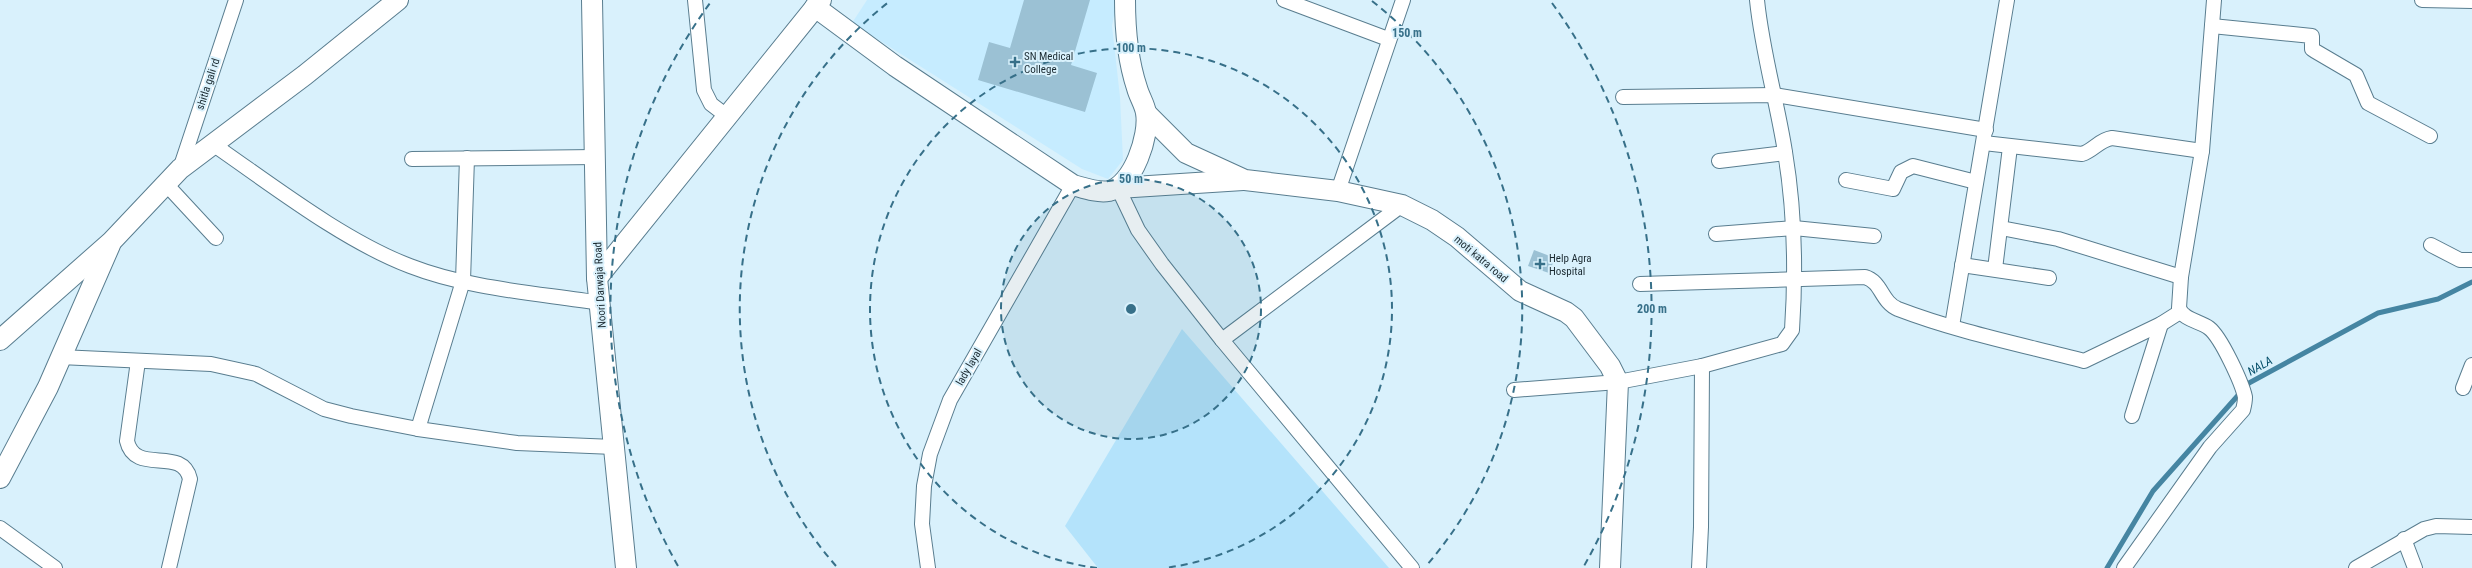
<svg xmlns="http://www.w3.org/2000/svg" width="2472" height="568" font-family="'Roboto Condensed',sans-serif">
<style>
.built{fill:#c6ecff}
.green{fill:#b4e3fb}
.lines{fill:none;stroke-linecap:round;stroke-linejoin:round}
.stream{stroke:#4585a2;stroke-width:5}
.building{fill:#9bc1d4}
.street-casing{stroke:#597d8f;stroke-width:16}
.secondary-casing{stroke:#597d8f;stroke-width:22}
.street{stroke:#fff;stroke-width:14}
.secondary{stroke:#fff;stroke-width:20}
.ring{fill:none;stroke:#377089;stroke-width:2;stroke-dasharray:7 5}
.poi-dot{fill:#377089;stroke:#d9f1fc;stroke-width:1.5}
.labels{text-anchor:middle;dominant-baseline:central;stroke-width:4;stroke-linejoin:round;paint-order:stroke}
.poi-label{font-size:11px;fill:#1c2b32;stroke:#d9f1fc;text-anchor:start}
.street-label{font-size:11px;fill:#1c2b32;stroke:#d9f1fc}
.water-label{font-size:12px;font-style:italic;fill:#044e69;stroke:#d9f1fc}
.centre{fill:#377089;stroke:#d9f1fc;stroke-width:2}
.ring-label{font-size:12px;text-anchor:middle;font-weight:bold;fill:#377089;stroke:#d9f1fc;stroke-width:4;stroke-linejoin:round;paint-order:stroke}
</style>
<rect width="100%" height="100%" fill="#d9f1fc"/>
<!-- built -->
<polygon class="built" points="867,0 1117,0 1112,26 1120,97 1123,160 1108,179 1082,169 852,23"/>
<!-- green -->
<polygon class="green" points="1182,329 1389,568 1098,568 1065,526"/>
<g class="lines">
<!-- stream -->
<polyline class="stream" points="2107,568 2153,491 2249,383 2378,313 2438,299 2472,282"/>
</g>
<!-- building -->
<g class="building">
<polygon points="1024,0 1090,0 1071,65 1097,73 1085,112 978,80 989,42 1010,48"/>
<polygon points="1534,250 1555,258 1549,273 1528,266"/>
</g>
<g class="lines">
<!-- street casing -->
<g class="street-casing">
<g id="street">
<polyline points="695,0 704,90 711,104 728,117"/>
<polyline points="1284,0 1388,39"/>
<polyline points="2422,0 2472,1"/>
<polyline points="2212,26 2312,36 2312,49 2315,51 2356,75 2368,103 2430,136"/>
<polyline points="1623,97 1775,95 1986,130"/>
<path d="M1984,143l98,11c12,-4 17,-14 30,-16l90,13"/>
<path d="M214,145c58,40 130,96 196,121 59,23 127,27 190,37"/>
<polyline points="412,159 596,157"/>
<polyline points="1719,161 1785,153"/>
<polyline points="180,169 236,0"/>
<polyline points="1846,180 1893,189 1901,172 1913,166 1976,182"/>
<polyline points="165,183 216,238"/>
<polyline points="1118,188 1138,230 1162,264 1222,340 1412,568"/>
<polyline points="1338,191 1403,0"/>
<polyline points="2001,228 2058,239 2181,277"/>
<polyline points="1716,234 1794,228 1874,236"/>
<polyline points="2431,245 2460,260 2472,260"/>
<polyline points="1962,265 2049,278"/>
<polyline points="1995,269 2010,147"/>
<path d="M1640,284l225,-7c17,5 16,25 33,32 60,23 125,36 186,52l77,-37 19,-12"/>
<polyline points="1952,326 2007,0"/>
<polyline points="1222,340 1402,205"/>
<polyline points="60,357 211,364 256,374 324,409 351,416 418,429 517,443 614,447"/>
<path d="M138,361l-11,80c8,35 55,4 63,38l-21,89"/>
<polyline points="2463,388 2472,365"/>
<path d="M1514,390l104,-8 84,-16 80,-22 10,-14c4,-60 3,-118 -7,-178 -8,-51 -23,-101 -28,-152"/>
<polyline points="2132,416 2161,324"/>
<polyline points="418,429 463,281 467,158"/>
<polyline points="0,528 55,568"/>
<polyline points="2404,539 2415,568"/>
<polyline points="928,568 922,524 924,486 930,454 950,400 1073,185"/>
<polyline points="1699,568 1701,527 1702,366"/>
<path d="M2124,568l86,-121 33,-37c1,-4 2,-8 2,-13 -3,-14 -24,-60 -36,-69 -9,-7 -26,-8 -30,-20l2,-31 21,-126 12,-151"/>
<polyline points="2356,568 2424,529 2436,526 2472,527"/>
</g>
</g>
<!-- secondary casing -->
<g class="secondary-casing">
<g id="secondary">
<polyline points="592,0 597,278 626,568"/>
<path d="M815,7l80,59 178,119c11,3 24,8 36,6 24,-5 41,-56 37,-78 -1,-8 -7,-17 -9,-25 -9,-27 -12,-60 -12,-88"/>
<polyline points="1147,114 1186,153 1245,180 1338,191 1402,205 1432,220 1457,237 1520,291 1566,312 1574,318 1610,366 1618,382 1610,568"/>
<polyline points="1118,188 1243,180"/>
<polyline points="597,278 821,0"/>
<polyline points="0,340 111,242 180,169 305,75 398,0"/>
<polyline points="0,478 48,387 110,245"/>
</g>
</g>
<!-- street -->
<use href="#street" class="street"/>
<!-- secondary -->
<use href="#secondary" class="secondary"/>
</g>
<!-- distance rings -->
<circle cx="1131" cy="309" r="130" fill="#377089" fill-opacity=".12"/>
<g class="ring">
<circle cx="1131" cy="309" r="130"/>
<path d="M1097 568A261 261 0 1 1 1165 568"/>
<path d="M836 566A391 391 0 0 1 890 1M1372 1A391 391 0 0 1 1426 566"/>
<path d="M678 566A521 521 0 0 1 710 3M1552 3A521 521 0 0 1 1584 566"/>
</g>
<!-- markers -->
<g class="poi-dot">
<path d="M1013 56h4v4h4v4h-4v4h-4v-4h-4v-4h4z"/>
<path d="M1538 258h4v4h4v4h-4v4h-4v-4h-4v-4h4z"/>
</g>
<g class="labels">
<!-- poi labels -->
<g class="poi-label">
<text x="1024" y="56">SN Medical<tspan x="1024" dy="13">College</tspan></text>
<text x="1549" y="258">Help Agra<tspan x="1549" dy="13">Hospital</tspan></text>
</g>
<!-- street labels -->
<g class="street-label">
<text transform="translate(208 84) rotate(-72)">shitla gali rd</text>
<text transform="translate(1481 259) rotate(40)">moti katra road</text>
<text transform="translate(600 285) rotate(-93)">Noori Darwaja Road</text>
<text transform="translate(969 367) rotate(-60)">lady layal</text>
</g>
<!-- water labels -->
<g class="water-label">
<text transform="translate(2260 366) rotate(-29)">NALA</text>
</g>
</g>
<circle cx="1131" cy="309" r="6" class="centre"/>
<g class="ring-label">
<text x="1407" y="37">150 m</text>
<text x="1131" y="52">100 m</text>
<text x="1131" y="183">50 m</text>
<text x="1652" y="313">200 m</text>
</g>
</svg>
